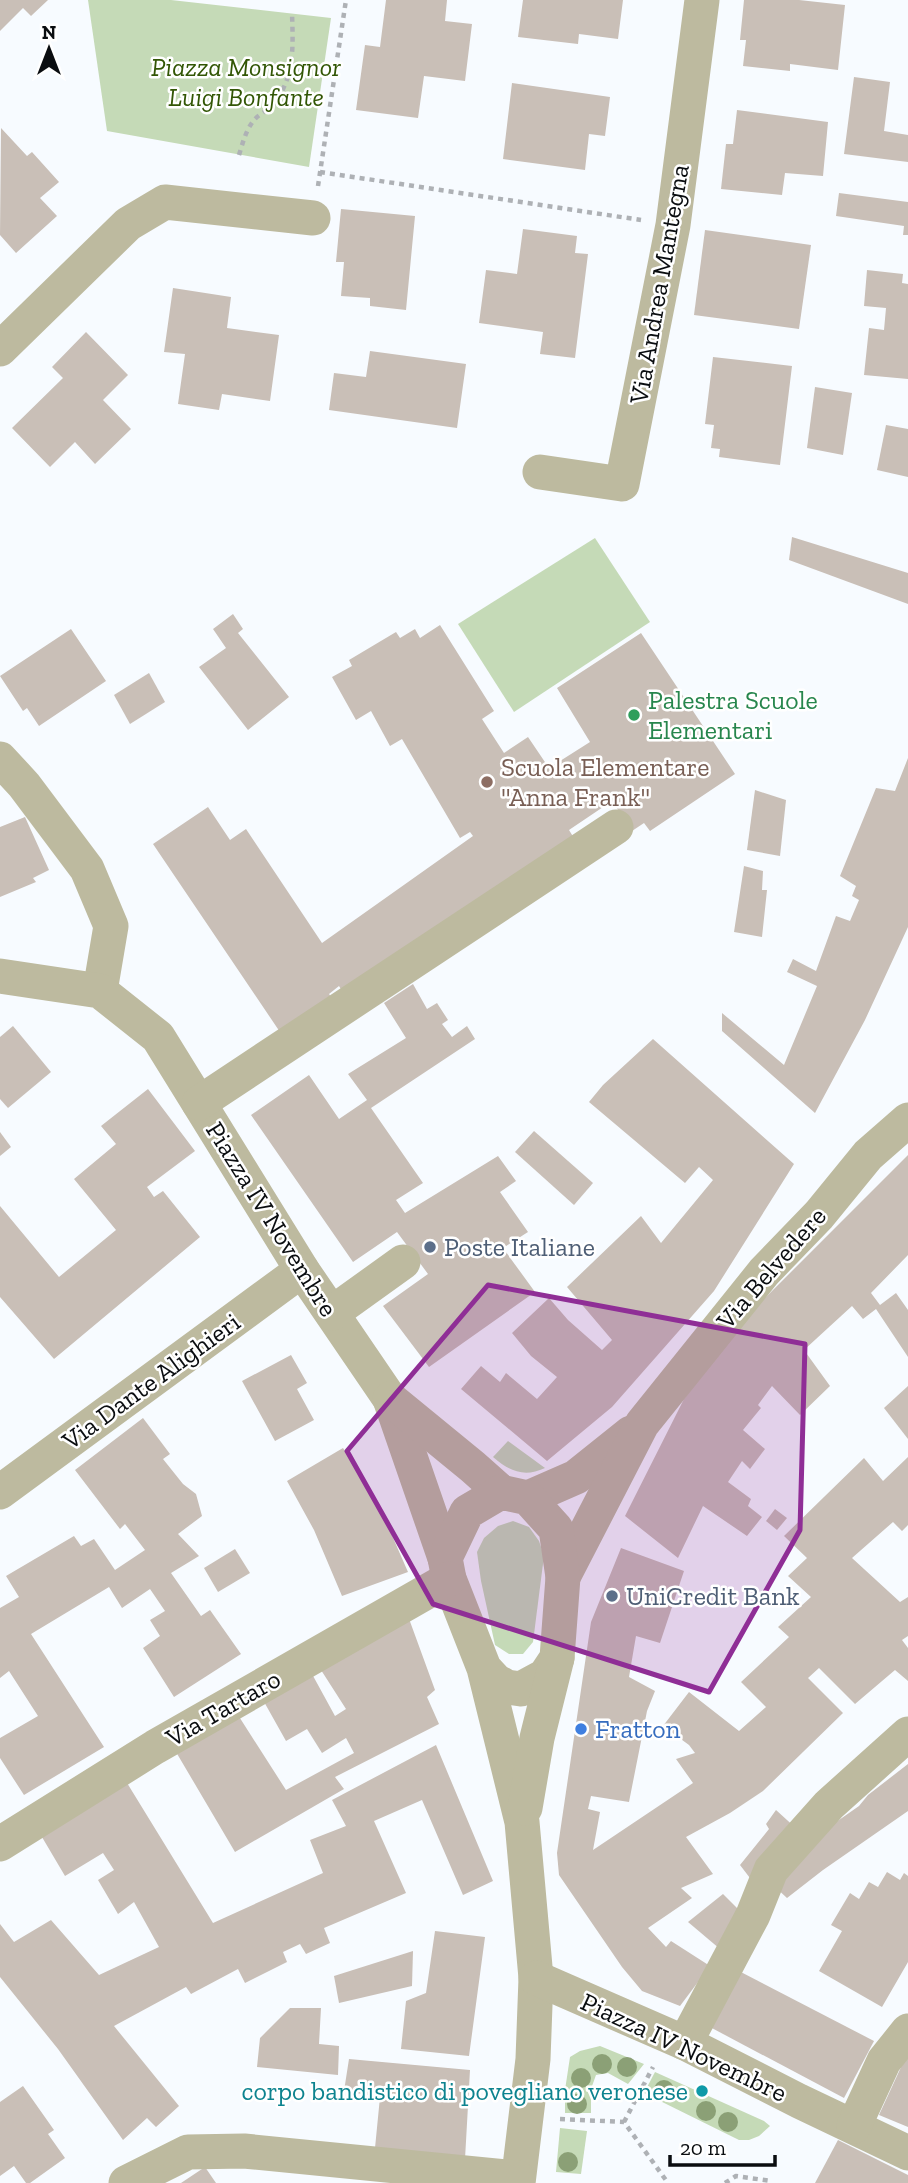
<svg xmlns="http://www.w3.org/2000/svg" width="908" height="2183" font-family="'Zilla Slab',serif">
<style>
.green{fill:#c5dab7}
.building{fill:#c9bfb7}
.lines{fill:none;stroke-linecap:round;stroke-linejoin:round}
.path{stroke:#aeb1b5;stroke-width:4.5;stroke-dasharray:5 5;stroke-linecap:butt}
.minor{stroke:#bdba9f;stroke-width:35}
.tree{fill:#8ba076}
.marked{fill:#8f2e96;fill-opacity:0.2;stroke:#8f2e96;stroke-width:5;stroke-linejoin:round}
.leisure-dot{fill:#2e9e5b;stroke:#fff;stroke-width:2.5}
.education-dot{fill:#8d6e63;stroke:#fff;stroke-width:2.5}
.service-dot{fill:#5c6f8a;stroke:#fff;stroke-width:2.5}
.shop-dot{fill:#3f7fe0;stroke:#fff;stroke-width:2.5}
.culture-dot{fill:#0f9aa8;stroke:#fff;stroke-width:2.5}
.labels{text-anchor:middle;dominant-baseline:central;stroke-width:5;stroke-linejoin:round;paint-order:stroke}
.park-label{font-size:26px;font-style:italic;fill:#325605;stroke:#fff}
.street-label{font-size:26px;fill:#0a0d10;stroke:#fff}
.leisure-label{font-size:26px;fill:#27864d;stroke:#fff;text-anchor:start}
.education-label{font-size:26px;fill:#785e54;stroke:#fff;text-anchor:start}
.service-label{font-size:26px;fill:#4e5e75;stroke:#fff;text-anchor:start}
.shop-label{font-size:26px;fill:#366cbe;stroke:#fff;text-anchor:start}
.culture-label{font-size:26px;fill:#0d838f;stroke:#fff;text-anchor:end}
</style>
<rect width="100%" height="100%" fill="#f7fbff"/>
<!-- green -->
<g class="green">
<polygon points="88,0 171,0 331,18 309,167 107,131"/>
<polygon points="595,538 650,622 514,712 458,624"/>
<path d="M508,1441l37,27c-21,10 -36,3 -52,-11z"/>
<polygon points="513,1521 529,1527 539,1541 544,1556 533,1642 523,1654 509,1654 495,1645 481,1581 477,1552 484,1538 498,1526"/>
<polygon points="600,2046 644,2064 628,2084 608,2073 596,2075 591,2089 591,2113 565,2113 565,2090 570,2057 580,2051"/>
<polygon points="655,2072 764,2121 770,2126 759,2136 749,2140 739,2140 644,2093"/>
<polygon points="560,2128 587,2131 581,2174 556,2172"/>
</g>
<!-- building -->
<g class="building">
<polygon points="0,0 48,0 31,16 23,8 0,31"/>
<polygon points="386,0 447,0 445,21 472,24 465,81 424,76 418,118 356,110 365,45 380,47"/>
<polygon points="523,0 623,0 618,39 579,34 578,44 518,37"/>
<polygon points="744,0 799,0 845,5 838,70 790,64 790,71 743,66 746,40 740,40"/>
<polygon points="854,77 890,82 884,131 908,135 908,162 844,154"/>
<polygon points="512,83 610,97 605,136 589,134 585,170 503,159"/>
<polygon points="737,110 828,122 823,176 785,173 782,195 721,189 726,144 733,144"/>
<polygon points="1,128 27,156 32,152 59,182 40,198 57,216 16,253 0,235"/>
<polygon points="839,193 908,202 908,235 903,235 904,226 836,216"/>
<polygon points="341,209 415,216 406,310 370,306 370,298 341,296 344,262 336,262"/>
<polygon points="523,229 577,236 575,253 588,254 575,358 540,354 543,332 479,323 486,270 517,274"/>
<polygon points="705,230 811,245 799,329 694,315"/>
<polygon points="867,270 903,274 902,283 908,284 908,379 864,375 869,328 884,330 886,308 864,306"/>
<polygon points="173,288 231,297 227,328 279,335 270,401 222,394 219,410 178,404 185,354 164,352"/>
<polygon points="86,332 128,375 103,400 131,429 95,464 75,442 50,467 12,428 63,378 52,367"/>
<polygon points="370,351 466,364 457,428 329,410 334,373 366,377"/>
<polygon points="713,357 792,366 780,465 719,457 720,449 711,448 714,425 705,424"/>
<polygon points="815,387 852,393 843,455 807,448"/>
<polygon points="886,425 908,429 908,477 877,470"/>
<polygon points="792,537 908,573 908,604 789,560"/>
<polygon points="233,614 243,629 238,633 289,697 248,730 199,667 226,648 213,629"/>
<polygon points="440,625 494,711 482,719 504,753 528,737 549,768 590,742 557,688 641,633 735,774 650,831 644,823 632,831 612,801 569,830 577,843 342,991 339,986 329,994 334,1001 282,1035 153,844 208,807 230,840 246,829 322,943 473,836 470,832 460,838 402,739 390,746 371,711 356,720 332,677 352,666 349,660 396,632 400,638 415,629 420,638"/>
<polygon points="71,629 106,681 39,726 27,708 23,711 0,676"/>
<polygon points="149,673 165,702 130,724 114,695"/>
<polygon points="908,758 908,927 865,1020 815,1113 722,1031 722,1013 784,1065 817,986 787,972 793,959 816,971 836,916 850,921 859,900 852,896 856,886 840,876 876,788 895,791"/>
<polygon points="755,790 786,800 780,856 747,850"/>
<polygon points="25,817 49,870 33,878 36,882 0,897 0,827"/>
<polygon points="744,866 763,871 762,890 767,890 762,937 734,932"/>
<polygon points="413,984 427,1009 437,1003 448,1020 442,1024 452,1037 467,1026 475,1039 371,1108 423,1183 396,1200 405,1213 498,1156 516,1181 500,1192 528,1232 503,1248 535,1292 429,1367 383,1306 428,1274 397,1232 353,1262 251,1115 309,1075 339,1119 367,1100 348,1074 406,1038 384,1003"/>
<polygon points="13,1026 51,1072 8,1108 0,1099 0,1037"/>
<polygon points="653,1039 794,1164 714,1291 612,1407 547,1461 461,1389 481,1366 500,1382 506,1373 537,1399 557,1377 531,1356 512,1333 549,1298 568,1320 602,1350 612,1340 567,1287 641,1216 661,1243 713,1180 699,1167 685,1183 589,1102 603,1085"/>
<polygon points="148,1089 195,1151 147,1187 154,1197 163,1191 200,1237 54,1359 0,1297 0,1206 59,1277 116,1230 74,1179 116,1144 101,1126"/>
<polygon points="534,1131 593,1183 574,1205 515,1152"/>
<polygon points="0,1132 11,1147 0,1156"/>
<polygon points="908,1155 908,1255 871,1293 880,1305 896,1293 908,1310 908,1357 876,1309 863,1319 852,1306 804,1350 830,1386 800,1415 772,1386 758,1405 761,1408 743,1430 765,1449 750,1469 742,1461 728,1482 751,1499 748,1506 762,1517 747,1536 703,1506 678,1558 625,1516 684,1399 744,1319"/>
<polygon points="291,1355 307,1383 297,1389 314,1420 275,1441 242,1381"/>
<polygon points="908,1386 908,1439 884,1408"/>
<polygon points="143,1418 170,1454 163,1459 183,1484 196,1494 202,1516 178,1534 199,1556 171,1573 201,1616 210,1610 241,1654 174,1697 143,1648 160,1636 150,1620 165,1611 150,1589 122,1608 109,1587 31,1634 104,1747 24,1795 0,1758 0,1738 38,1716 9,1671 0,1678 0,1608 19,1597 6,1576 74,1536 81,1546 94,1539 115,1570 145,1550 125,1524 120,1529 75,1470"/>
<polygon points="343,1448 376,1499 408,1572 342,1596 314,1530 287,1481"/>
<polygon points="908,1457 908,1525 902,1531 893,1522 852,1558 900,1602 908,1597 908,1636 902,1640 908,1648 908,1681 895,1670 855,1704 819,1668 808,1678 843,1713 763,1791 730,1813 686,1837 713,1874 681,1888 692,1898 648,1928 666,1947 671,1941 710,1966 680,2006 642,1991 622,1967 559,1875 557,1853 591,1622 621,1548 684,1571 660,1643 636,1636 629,1677 655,1691 647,1711 629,1802 591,1796 588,1809 600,1812 593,1850 693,1783 676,1759 695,1753 689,1745 663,1726 689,1692 739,1731 766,1707 741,1682 789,1637 778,1627 811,1597 788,1576 807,1558 784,1536 864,1458 883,1481"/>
<polygon points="775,1509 787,1518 777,1530 766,1521"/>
<polygon points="235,1549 250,1573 218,1592 204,1568"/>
<polygon points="408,1616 435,1690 427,1697 439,1724 335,1777 344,1789 235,1852 176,1752 238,1715 286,1790 354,1753 346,1738 322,1753 307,1729 286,1741 263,1700 312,1674 335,1716 346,1709 321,1670"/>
<polygon points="436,1745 493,1881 463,1895 422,1800 374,1821 406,1893 324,1928 330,1943 306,1954 300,1944 283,1952 287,1962 245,1983 238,1969 191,1994 186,1987 114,2026 179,2106 156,2127 147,2118 123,2140 58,2049 0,1977 0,1924 14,1942 51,1920 99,1975 159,1947 134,1902 118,1914 98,1880 114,1870 103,1853 65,1876 39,1832 124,1778 213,1923 323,1873 310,1840 346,1826 332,1800"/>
<polygon points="908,1764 908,1811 823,1870 787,1898 773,1885 809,1841 859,1806 868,1795"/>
<polygon points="776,1810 798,1830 753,1882 740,1865 769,1829 766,1824"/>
<polygon points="887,1872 900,1880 904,1873 908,1876 908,1962 882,2007 819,1971 842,1931 831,1925 850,1893 859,1899 869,1882 878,1887"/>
<polygon points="723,1894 741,1912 720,1949 688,1922"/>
<polygon points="435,1931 485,1937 469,2056 401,2049 406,2001 426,1993"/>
<polygon points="413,1951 412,1986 339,2003 334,1976"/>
<polygon points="737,1970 874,2041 844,2098 708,2026"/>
<polygon points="290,2008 321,2008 319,2044 339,2046 338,2075 257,2067 260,2038"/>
<polygon points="908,2052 908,2127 879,2115"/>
<polygon points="349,2059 470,2070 465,2159 375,2148 380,2097 344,2091"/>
<polygon points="23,2086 54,2130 48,2134 65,2158 30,2183 26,2183 14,2166 0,2176 0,2102"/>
<polygon points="838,2140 908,2175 908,2183 815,2183"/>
<polygon points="205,2167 216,2183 181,2183"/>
</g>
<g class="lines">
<!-- path -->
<g class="path">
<path d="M239,155c4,-13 7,-25 15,-35 6,-7 16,-10 21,-18 20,-26 18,-57 17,-89"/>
<polyline points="320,172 641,220"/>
<polyline points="318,186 346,0"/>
<polyline points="560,2119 624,2122 668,2183"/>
<polyline points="624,2122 653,2067"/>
<polyline points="725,2183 736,2176 771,2181"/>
</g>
<!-- minor -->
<g class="minor">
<polyline points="0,349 128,224 165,202 313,218"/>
<polyline points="540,472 622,484 673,225 702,0"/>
<polyline points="0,759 24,785 87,869 111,926 100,991"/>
<polyline points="0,976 100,991 158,1037 302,1270 390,1399 445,1558"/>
<polyline points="199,1103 616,827"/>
<polyline points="332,1313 403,1262"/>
<polyline points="390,1399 473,1467 501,1492"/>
<polyline points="0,1492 302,1270"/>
<polyline points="528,1498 576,1477 631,1433"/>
<polyline points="563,1577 642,1424 764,1272 819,1215 868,1155 908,1120"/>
<polyline points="484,1668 496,1681 507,1687 521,1689 545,1676 557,1658 563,1577 556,1529 528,1498 501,1492 467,1512 445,1558 449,1579 484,1668 522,1822 536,1978 533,2059 518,2183"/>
<polyline points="525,1808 537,1738 557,1658"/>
<polyline points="0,1844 155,1747 449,1579"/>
<polyline points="536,1978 685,2043 799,2101 908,2153"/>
<polyline points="685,2043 753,1915 771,1870 829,1805 908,1734"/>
<polyline points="854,2126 884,2061 908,2031"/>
<polyline points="126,2183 188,2152 244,2151 518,2178"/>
</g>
</g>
<!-- trees -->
<g class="tree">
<circle cx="602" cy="2064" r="10"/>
<circle cx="627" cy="2067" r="10"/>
<circle cx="581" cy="2078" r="10"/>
<circle cx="664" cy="2090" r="10"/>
<circle cx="577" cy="2104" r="10"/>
<circle cx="706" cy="2111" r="10"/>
<circle cx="728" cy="2122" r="10"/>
<circle cx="568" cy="2162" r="10"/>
</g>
<!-- marked area -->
<path class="marked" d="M488,1285l317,59 -5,186 -91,162 -276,-88 -86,-153z"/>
<!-- markers -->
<circle class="leisure-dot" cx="634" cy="715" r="7"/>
<circle class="education-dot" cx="487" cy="782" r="7"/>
<g class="service-dot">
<circle cx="430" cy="1247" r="7"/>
<circle cx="612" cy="1596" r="7"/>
</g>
<circle class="shop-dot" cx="581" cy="1729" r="7"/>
<circle class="culture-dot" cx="702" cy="2091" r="7"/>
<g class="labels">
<!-- park labels -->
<g class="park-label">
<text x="246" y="67">Piazza Monsignor<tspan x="246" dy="30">Luigi Bonfante</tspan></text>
</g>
<!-- street labels -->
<g class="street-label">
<text transform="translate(659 284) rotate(-80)">Via Andrea Mantegna</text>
<text transform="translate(272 1219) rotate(58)">Piazza IV Novembre</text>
<text transform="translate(771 1268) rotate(-49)">Via Belvedere</text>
<text transform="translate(151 1381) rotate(-36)">Via Dante Alighieri</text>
<text transform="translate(223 1708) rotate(-30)">Via Tartaro</text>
<text transform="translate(684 2047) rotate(25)">Piazza IV Novembre</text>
</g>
<!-- leisure labels -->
<g class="leisure-label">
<text x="648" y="700">Palestra Scuole<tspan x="648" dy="30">Elementari</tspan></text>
</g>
<!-- education labels -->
<g class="education-label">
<text x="501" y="767">Scuola Elementare<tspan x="501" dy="30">"Anna Frank"</tspan></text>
</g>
<!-- service labels -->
<g class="service-label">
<text x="444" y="1247">Poste Italiane</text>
<text x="626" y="1596">UniCredit Bank</text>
</g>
<!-- shop labels -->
<g class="shop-label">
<text x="595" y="1729">Fratton</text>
</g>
<!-- culture labels -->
<g class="culture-label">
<text x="688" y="2091">corpo bandistico di povegliano veronese</text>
</g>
</g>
<!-- north arrow -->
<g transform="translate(49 49)" stroke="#ffffff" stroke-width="5" paint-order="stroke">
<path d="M0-5L12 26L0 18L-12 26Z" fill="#0a0d10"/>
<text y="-10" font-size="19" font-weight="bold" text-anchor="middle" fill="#0a0d10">N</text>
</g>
<!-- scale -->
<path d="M670 2155v10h105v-10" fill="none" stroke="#0a0d10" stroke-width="3.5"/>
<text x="680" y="2155" font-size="21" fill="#0a0d10" stroke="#ffffff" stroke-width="5" paint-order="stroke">20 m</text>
</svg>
